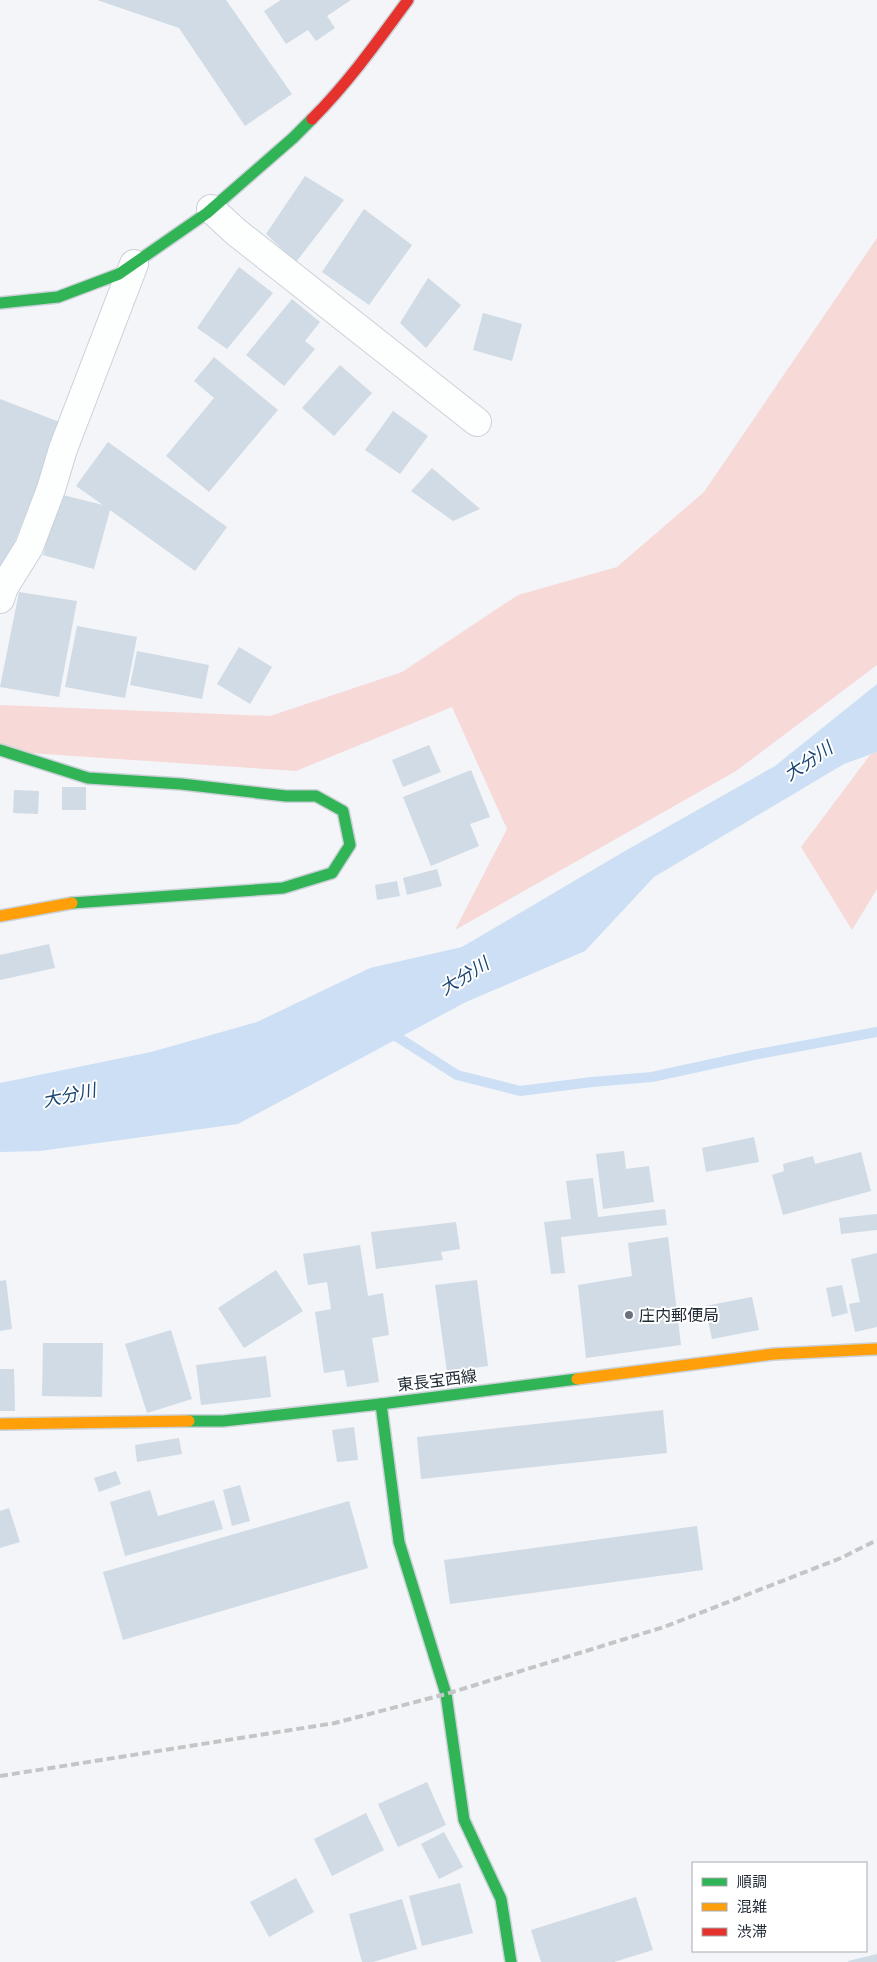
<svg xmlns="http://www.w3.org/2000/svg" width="877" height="1962" font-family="'PT Sans','Noto Sans JP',sans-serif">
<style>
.green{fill:#f7d9d7}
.water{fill:#cddff4}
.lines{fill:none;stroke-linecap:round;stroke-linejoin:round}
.stream{stroke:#cddff4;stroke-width:10}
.building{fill:#d0dbe6}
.street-casing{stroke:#cbd1d8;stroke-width:30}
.fast-casing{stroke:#cbd1d8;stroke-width:14}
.slow-casing{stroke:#cbd1d8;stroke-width:14}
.jam-casing{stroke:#cbd1d8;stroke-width:14}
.street{stroke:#fdfefe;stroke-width:28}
.fast{stroke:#30b455;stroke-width:11}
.slow{stroke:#ff9f0a;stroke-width:11}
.jam{stroke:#e5322d;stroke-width:11}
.rail{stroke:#c4c5c7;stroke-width:4;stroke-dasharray:8 4;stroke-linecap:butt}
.poi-dot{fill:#6b727b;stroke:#fff;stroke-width:2}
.labels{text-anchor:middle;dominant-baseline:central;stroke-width:4;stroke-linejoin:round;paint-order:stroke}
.poi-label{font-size:16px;fill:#222c37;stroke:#fff;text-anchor:start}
.street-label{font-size:16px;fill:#222c37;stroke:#fff}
.water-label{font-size:18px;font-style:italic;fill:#1b4673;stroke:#fff}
</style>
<rect width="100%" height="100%" fill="#f3f5f8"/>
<!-- green -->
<g class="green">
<polygon points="877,238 877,665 736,771 455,930 507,829 452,707 296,771 0,751 0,705 270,716 402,672 518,595 617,567 704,492"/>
<polygon points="877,752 877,889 852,930 801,847 870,755"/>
</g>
<!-- water -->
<polygon class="water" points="877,684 877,752 844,764 654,877 585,951 466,1002 238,1124 40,1151 0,1152 0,1083 151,1052 257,1022 370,968 462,947 625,851 775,766"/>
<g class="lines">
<!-- stream -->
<polyline class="stream" points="388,1031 457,1075 520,1091 592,1082 652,1077 753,1055 877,1032"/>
</g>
<!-- building -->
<g class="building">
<polygon points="97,0 226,0 292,94 245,126 179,28"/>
<polygon points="281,0 351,0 327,16 335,28 316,41 308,30 286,44 264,11"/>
<polygon points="305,176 344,200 296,262 266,234"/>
<polygon points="364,209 412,245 369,305 322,272"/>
<polygon points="239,267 273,293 227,349 197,328"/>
<polygon points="428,278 461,305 426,348 400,323"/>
<polygon points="292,299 320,322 305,341 315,349 284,386 246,355"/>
<polygon points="483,313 522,324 512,361 473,350"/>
<polygon points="214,357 278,410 209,492 166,456 214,398 194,381"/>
<polygon points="340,365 372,393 334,436 302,408"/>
<polygon points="0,399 62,423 5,566 0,564"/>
<polygon points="393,411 428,436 400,474 365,450"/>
<polygon points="108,442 227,527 195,571 110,510 94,569 43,555 59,494 103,505 76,486"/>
<polygon points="432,468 480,509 453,521 411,491"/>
<polygon points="19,592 77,601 59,697 0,687"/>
<polygon points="77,626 137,637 125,698 65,687"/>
<polygon points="239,647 272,667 250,704 217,684"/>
<polygon points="137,651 209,665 202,699 130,685"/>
<polygon points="429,745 441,772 403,787 392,760"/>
<polygon points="471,770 490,817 470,824 479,846 431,866 403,797"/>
<rect x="62" y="787" width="24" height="23"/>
<polygon points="14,790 39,791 38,814 13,813"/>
<polygon points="437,869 442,886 407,895 403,878"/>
<polygon points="397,881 400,896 377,900 375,885"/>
<polygon points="49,944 55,968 0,980 0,955"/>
<polygon points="754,1137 759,1162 706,1172 702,1148"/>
<polygon points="624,1151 626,1169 649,1166 654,1202 603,1209 596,1154"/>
<polygon points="861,1152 871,1191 783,1215 772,1175 784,1171 783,1164 813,1156 815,1164"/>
<polygon points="593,1178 598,1217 665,1209 667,1225 561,1237 565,1273 551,1274 544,1222 571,1219 566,1181"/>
<polygon points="877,1214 877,1230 841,1234 839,1218"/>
<polygon points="456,1222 460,1249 441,1252 443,1260 376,1269 371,1232"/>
<polygon points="668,1237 681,1345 586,1358 578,1285 632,1276 628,1243"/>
<polygon points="360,1245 368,1296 383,1293 389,1335 372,1338 379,1382 347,1387 344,1370 324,1373 315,1312 331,1309 327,1282 308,1285 303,1254"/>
<polygon points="877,1253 877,1327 855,1332 849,1304 860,1302 851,1259"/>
<polygon points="276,1270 303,1311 244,1348 218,1308"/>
<polygon points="6,1280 12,1329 0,1331 0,1281"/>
<polygon points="477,1280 488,1366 447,1372 435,1285"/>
<polygon points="842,1285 848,1313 832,1317 826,1288"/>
<polygon points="752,1297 759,1330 712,1339 705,1306"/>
<polygon points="171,1330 192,1399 147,1413 125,1344"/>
<polygon points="43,1343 103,1343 102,1397 42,1396"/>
<polygon points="266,1356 271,1397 201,1405 196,1365"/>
<polygon points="0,1369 14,1369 15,1411 0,1411"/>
<polygon points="663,1410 667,1453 421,1479 417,1437"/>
<polygon points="354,1427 358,1460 337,1462 332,1430"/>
<polygon points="179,1438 182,1454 137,1462 135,1445"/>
<polygon points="116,1471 121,1484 99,1492 94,1478"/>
<polygon points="240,1485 250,1521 232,1526 223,1490"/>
<polygon points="150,1490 158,1516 214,1500 223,1529 125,1556 110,1502"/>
<polygon points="349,1501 368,1568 123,1640 103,1572"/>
<polygon points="9,1508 20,1542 0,1548 0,1511"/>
<polygon points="697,1526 703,1570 450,1604 444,1560"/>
<polygon points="427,1782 446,1825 398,1847 378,1804"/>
<polygon points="366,1813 384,1850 332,1876 314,1839"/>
<polygon points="444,1832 463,1867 439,1879 421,1844"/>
<polygon points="296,1878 314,1912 269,1937 250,1902"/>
<polygon points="460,1883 473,1933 422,1946 409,1896"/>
<polygon points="636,1897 653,1950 614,1962 541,1962 531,1930"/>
<polygon points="402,1899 417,1949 373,1962 362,1962 349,1914"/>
<polygon points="877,1954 877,1962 848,1962 848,1961"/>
</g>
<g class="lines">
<!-- street casing -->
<g class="street-casing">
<g id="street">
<polyline points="211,209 236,232 477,422"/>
<polyline points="0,599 4,587 29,547 51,489 63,449 134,264"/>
</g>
</g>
<!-- fast casing -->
<g class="fast-casing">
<g id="fast">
<polyline points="0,303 58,297 119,274 207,213 293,138 312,119"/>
<polyline points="0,750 88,778 181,784 286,796 316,796 343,811 350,845 332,873 283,888 72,903"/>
<polyline points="381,1404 399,1542 446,1694 464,1820 501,1899 511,1962"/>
<polyline points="189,1421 223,1421 381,1404 577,1379"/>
</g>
</g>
<!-- slow casing -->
<g class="slow-casing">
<g id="slow">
<polyline points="0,916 72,903"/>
<polyline points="577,1379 774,1354 877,1349"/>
<polyline points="0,1424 189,1421"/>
</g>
</g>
<!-- jam casing -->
<g class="jam-casing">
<path id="jam" d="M312,119c36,-36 66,-78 96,-119"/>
</g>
<!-- street -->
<use href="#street" class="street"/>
<!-- fast -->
<use href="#fast" class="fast"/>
<!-- slow -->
<use href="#slow" class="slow"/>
<!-- jam -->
<use href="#jam" class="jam"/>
<!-- rail -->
<polyline class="rail" points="0,1776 335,1723 446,1694 664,1627 841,1558 877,1540"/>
</g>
<!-- markers -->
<circle class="poi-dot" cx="629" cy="1315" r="5"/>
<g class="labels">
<!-- poi labels -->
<g class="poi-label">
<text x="639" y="1315">庄内郵便局</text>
</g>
<!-- street labels -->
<g class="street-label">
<text transform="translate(437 1380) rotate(-7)">東長宝西線</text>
</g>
<!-- water labels -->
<g class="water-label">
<text transform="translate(808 761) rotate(-34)">大分川</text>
<text transform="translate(464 976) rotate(-32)">大分川</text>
<text transform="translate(69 1095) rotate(-12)">大分川</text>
</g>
</g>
<!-- legend -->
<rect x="692" y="1862" width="175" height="90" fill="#ffffff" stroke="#a7abaf"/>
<rect x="702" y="1878" width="25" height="8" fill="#30b455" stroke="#a7abaf"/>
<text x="737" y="1887" font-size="15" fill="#222c37">順調</text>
<rect x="702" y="1903" width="25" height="8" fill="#ff9f0a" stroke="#a7abaf"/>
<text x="737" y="1912" font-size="15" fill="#222c37">混雑</text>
<rect x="702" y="1928" width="25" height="8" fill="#e5322d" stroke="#a7abaf"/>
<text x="737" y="1937" font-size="15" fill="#222c37">渋滞</text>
</svg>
